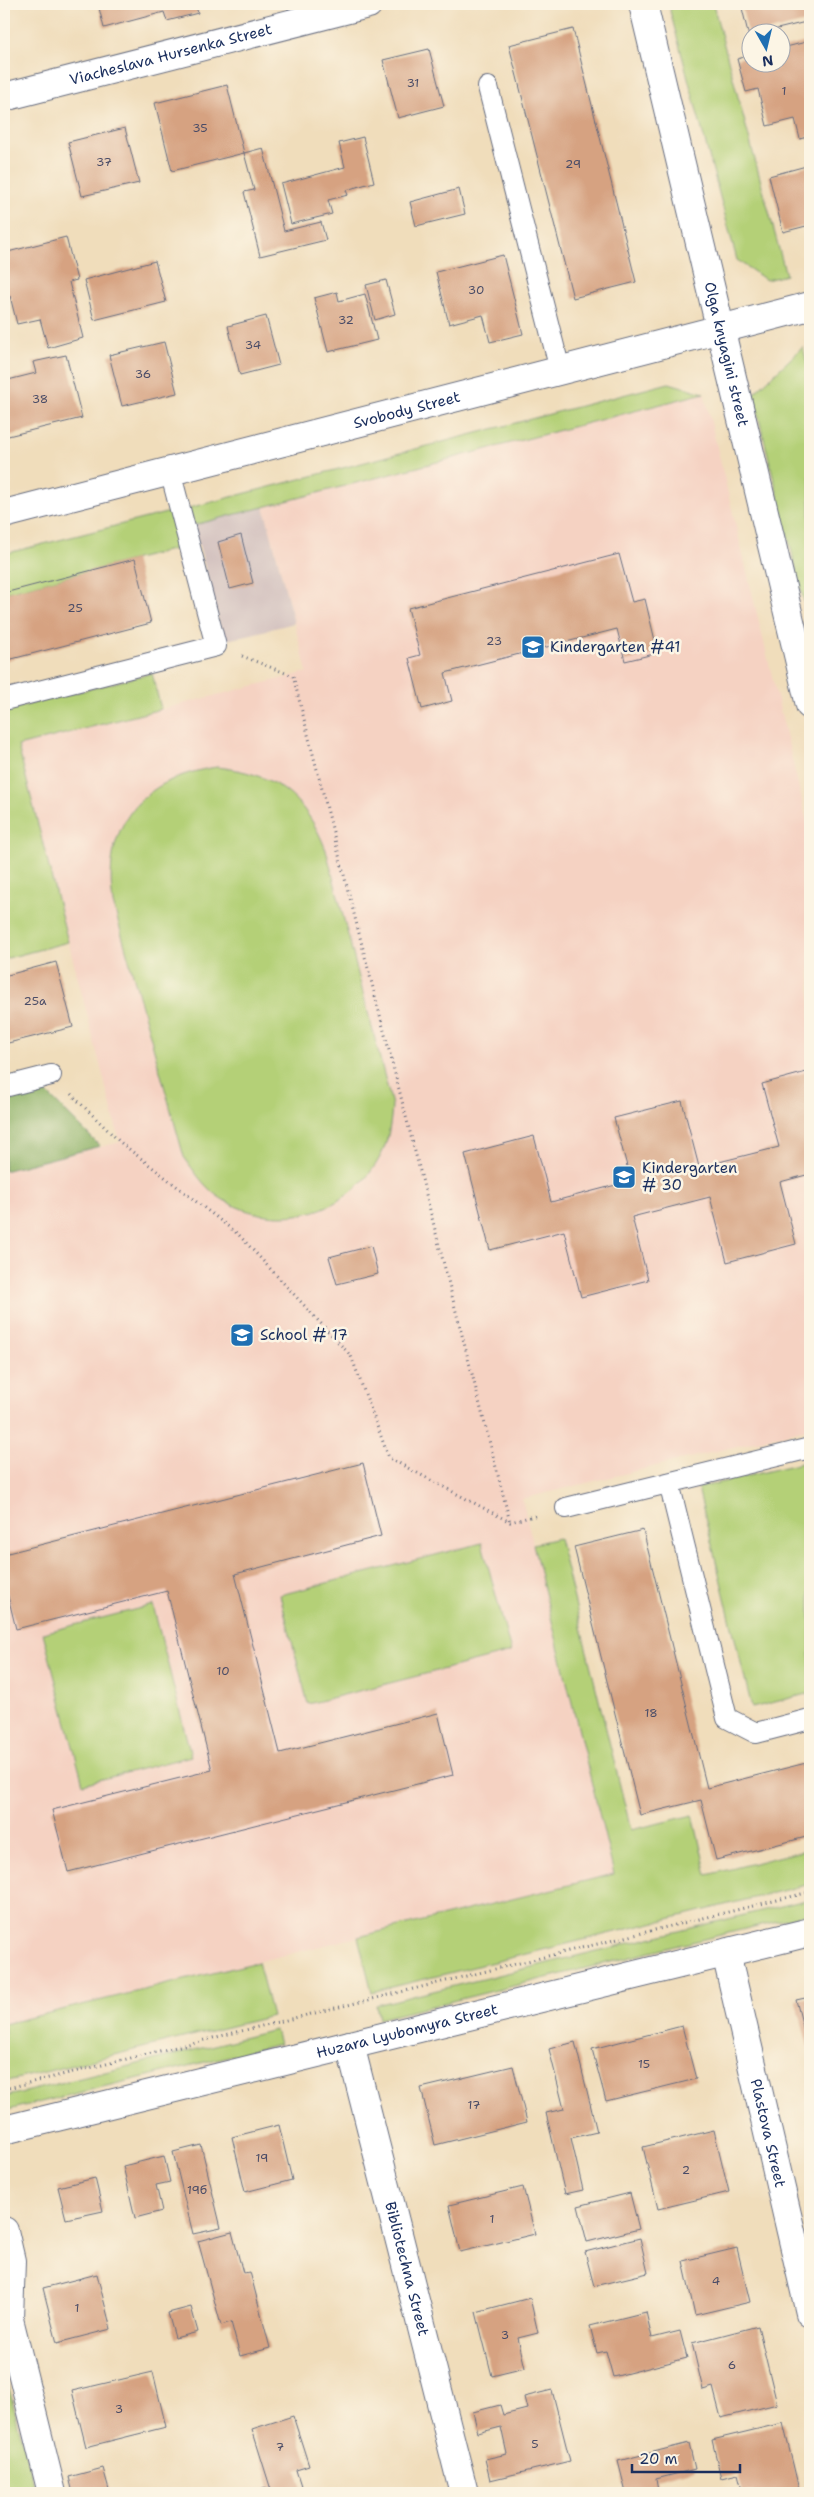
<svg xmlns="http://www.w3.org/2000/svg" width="814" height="2497" font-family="'Shantell Sans',sans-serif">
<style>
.built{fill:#f5d2c2}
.industrial{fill:#d1bfbd}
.green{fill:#b4d077;stroke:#68806a}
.forest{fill:#8fb268;stroke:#557063}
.building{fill:#d6a281}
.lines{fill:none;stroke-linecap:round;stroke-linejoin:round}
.service-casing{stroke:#666c7f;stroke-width:22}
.minor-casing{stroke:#666c7f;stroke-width:30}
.tertiary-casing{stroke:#666c7f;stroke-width:30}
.path{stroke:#666c7f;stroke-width:3;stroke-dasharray:1 4;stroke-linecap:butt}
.service{stroke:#fff;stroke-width:20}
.minor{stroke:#fff;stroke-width:28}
.tertiary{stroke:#fff;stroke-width:28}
.labels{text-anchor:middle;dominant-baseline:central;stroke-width:5;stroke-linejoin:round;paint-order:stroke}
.number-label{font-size:12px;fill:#4a4c67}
.street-label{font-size:15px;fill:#1b2f5e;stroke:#fcf5e5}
.poi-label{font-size:15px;fill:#1b2f5e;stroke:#fcf5e5;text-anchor:start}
</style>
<rect width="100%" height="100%" fill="#fcf5e5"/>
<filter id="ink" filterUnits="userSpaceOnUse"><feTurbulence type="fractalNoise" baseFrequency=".02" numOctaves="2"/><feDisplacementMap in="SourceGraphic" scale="10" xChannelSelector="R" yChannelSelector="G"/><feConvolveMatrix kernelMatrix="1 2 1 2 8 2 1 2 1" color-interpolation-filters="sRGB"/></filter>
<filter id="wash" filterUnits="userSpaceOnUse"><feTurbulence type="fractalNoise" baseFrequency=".0096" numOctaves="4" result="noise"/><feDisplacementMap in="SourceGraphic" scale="20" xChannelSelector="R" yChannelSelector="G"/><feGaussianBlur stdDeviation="1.12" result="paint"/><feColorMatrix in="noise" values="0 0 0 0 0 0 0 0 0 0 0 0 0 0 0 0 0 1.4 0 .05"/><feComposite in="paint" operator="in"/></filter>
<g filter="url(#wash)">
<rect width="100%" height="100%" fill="#f0ddbb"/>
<!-- built -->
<polygon class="built" points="704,393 810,834 810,1428 522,1499 615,1874 4,2024 4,1171 120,1142 18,746 307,672 264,507"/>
<!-- industrial -->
<polygon class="industrial" points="264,507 294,623 224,641 194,525"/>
<!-- green -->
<g class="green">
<polygon points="672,4 713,4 786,275 766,280 737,260 670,11"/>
<polygon points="803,347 810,377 810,626 753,394"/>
<polygon points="669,383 704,393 194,525 189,508"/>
<polygon points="170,512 179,548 4,593 4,554"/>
<polygon points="152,673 161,709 18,746 68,942 4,959 4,711"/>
<path d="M217,767c57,6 88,29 109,83l66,255c-1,16 -3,33 -10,48 -30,63 -110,82 -166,42 -13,-10 -22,-24 -32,-38l-71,-254c-11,-78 28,-125 104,-136z"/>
<polygon points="810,1461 810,1693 752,1708 698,1488"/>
<polygon points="559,1538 631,1830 693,1815 707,1875 810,1849 810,1884 372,1992 358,1937 614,1874 533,1544"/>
<polygon points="482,1543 511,1652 308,1704 280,1595"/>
<polygon points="153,1605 191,1756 83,1784 43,1633"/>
<polygon points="810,1899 810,1913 379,2019 376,2005"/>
<polygon points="258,1962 272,2016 4,2082 4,2024"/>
<polygon points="275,2030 279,2044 4,2111 4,2097"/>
<polygon points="4,2368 35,2492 4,2493"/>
</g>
<!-- forest -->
<polygon class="forest" points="40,1086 100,1146 4,1171 4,1096"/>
<g id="blocks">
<!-- building -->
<g class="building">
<polygon points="98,4 195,4 198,13 167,21 164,12 104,28"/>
<polygon points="741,4 810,4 810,21 765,32 752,32 752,36 749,37"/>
<polygon points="573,29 636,282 573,298 509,45"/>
<polygon points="810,41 810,136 800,139 795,119 767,126 758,89 746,92 737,59 752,55 752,62 782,62 782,48"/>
<polygon points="429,49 444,106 398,118 383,60"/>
<polygon points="227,85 244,153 172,171 155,103"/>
<polygon points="125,128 139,183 82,196 68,142"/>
<polygon points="363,137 374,182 346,190 348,195 328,200 332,214 291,224 281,184 345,167 339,143"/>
<polygon points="263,148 284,231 321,222 326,240 260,256 244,192 254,190 244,153"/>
<polygon points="810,165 810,225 783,232 769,176"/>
<polygon points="459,189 465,214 416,226 410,202"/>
<polygon points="66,237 77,280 69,282 83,338 48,348 40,319 17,324 10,296 4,298 4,253"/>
<polygon points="503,255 523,334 490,342 483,315 449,324 436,272"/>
<polygon points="155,261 166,302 94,320 84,280"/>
<polygon points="386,280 395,314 375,320 366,285"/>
<polygon points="337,292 339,301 365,294 377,340 328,352 314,298"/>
<polygon points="266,316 279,365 240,375 228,326"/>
<polygon points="164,342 177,393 122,406 109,355"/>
<polygon points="66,355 82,418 4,437 4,381 36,373 33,362"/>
<polygon points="241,535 253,583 230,589 218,542"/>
<polygon points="619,554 632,602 645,599 658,653 625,661 617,629 445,673 452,701 422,709 409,658 420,655 408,608"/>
<polygon points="135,559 151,623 4,661 4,593"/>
<polygon points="56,962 73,1027 4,1044 4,976"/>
<polygon points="810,1071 810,1174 780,1182 796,1244 727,1262 710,1197 632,1217 648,1280 581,1297 564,1231 490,1250 465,1154 534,1136 551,1202 631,1181 614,1118 682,1101 699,1167 779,1147 762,1084"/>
<polygon points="371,1246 378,1274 337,1284 329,1257"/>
<polygon points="363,1463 381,1536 235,1574 280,1753 438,1713 453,1775 68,1872 52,1810 212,1770 167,1591 16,1629 4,1580 4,1554"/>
<polygon points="643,1530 707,1788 810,1762 810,1836 716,1860 701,1800 640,1815 574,1547"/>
<polygon points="810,1997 810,2054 796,2000"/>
<polygon points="682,2026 696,2079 606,2101 592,2049"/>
<polygon points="575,2042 597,2132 571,2138 583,2190 565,2194 546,2113 564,2109 549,2049"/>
<polygon points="513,2066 527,2122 435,2145 421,2088"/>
<polygon points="279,2125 292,2180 245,2192 232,2137"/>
<polygon points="714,2130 729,2192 658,2209 643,2147"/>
<polygon points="201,2145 221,2228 193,2234 173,2152"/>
<polygon points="164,2156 170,2182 156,2185 162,2211 135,2218 123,2166"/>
<polygon points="95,2178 103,2211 66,2219 58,2187"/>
<polygon points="523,2187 535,2234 460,2252 449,2205"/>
<polygon points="630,2193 639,2229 587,2242 578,2206"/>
<polygon points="232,2232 243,2273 250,2272 270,2348 240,2356 231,2322 221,2325 198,2241"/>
<polygon points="640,2238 648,2273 594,2286 585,2252"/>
<polygon points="737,2248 750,2302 695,2315 683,2261"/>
<polygon points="97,2274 111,2329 57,2343 43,2288"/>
<polygon points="530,2298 538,2333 518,2338 525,2368 492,2376 476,2312"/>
<polygon points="191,2307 198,2332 175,2338 168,2313"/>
<polygon points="646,2312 652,2338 680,2331 687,2358 613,2377 606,2351 597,2353 590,2326"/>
<polygon points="758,2326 777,2404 721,2418 713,2387 703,2390 692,2343"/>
<polygon points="153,2372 166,2427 86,2447 72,2391"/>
<polygon points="552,2390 570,2461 490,2480 485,2459 507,2454 501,2427 478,2433 473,2412 500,2405 503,2415 527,2409 524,2397"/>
<polygon points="293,2416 309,2466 296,2470 302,2489 289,2493 272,2493 252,2429"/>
<polygon points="783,2423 799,2489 782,2493 743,2493 738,2474 721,2478 712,2440"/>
<polygon points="689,2443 695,2469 656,2479 658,2491 626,2493 618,2461"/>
<polygon points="103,2468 110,2493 73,2493 69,2477"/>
<polygon points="266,2488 268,2493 251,2493"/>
</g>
</g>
</g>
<g filter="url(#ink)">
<use href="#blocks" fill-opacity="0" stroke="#666c7f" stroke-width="1"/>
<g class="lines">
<!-- service casing -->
<g class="service-casing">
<g id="service">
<polyline points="488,87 560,370"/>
<polyline points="4,700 216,646 170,471"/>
<polyline points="4,1087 51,1075"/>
<polyline points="669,1483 727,1718 756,1733 810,1719"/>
<polyline points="566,1508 810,1448"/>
</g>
</g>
<!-- minor casing -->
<g class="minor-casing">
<g id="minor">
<path id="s1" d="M643,4l167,701"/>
<path id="s2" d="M4,97l364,-93"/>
<path id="s3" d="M726,1953l84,360"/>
<path id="s4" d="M350,2045l114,448"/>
<path id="s5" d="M4,2130l806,-198"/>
<polyline points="4,2231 11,2261 9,2319 52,2493"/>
</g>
</g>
<!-- tertiary casing -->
<g class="tertiary-casing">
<g id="tertiary">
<path id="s6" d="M4,514l806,-208"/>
</g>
</g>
<!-- path -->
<g class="path">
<polyline points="242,656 293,676 510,1522"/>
<polyline points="71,1094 120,1142 239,1235 351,1356 389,1458 510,1522 538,1515"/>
<polyline points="4,2089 810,1892"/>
</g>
<!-- service -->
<use href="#service" class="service"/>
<!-- minor -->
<use href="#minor" class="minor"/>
<!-- tertiary -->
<use href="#tertiary" class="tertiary"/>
</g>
</g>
<!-- icons -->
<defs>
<g id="school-square" transform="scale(1.25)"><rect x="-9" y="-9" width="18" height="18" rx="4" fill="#1f6fb2" stroke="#fcf5e5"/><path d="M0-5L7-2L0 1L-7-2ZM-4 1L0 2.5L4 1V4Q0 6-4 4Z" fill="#fff"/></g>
</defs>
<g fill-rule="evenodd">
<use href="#school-square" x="533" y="647"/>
<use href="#school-square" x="624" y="1177"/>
<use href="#school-square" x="242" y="1335"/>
</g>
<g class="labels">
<!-- number labels -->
<g class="number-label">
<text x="413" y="83">31</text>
<text x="784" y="91">1</text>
<text x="200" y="128">35</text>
<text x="104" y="162">37</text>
<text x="573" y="164">29</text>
<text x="476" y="290">30</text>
<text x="346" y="320">32</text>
<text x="253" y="345">34</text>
<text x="143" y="374">36</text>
<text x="40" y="399">38</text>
<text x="75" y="608">25</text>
<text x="494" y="641">23</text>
<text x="35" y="1001">25а</text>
<text x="223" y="1671">10</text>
<text x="651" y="1713">18</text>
<text x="644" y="2064">15</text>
<text x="474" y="2105">17</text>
<text x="262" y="2158">19</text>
<text x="686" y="2170">2</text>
<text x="197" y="2190">19б</text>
<text x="492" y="2219">1</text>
<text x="716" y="2281">4</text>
<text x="77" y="2308">1</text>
<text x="505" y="2335">3</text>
<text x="732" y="2365">6</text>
<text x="119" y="2409">3</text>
<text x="535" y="2444">5</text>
<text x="280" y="2447">7</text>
</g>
<!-- street labels -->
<g class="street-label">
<text stroke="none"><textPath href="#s2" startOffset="172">Viacheslava Hursenka Street</textPath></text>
<text stroke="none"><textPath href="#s1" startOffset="360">Olga knyagini street</textPath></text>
<text stroke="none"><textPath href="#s6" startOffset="416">Svobody Street</textPath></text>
<text stroke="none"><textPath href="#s5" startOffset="415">Huzara Lyubomyra Street</textPath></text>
<text stroke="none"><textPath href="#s3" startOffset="185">Plastova Street</textPath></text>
<text stroke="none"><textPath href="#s4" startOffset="231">Bibliotechna Street</textPath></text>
</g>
<!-- poi labels -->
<g class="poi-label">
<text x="550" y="647">Kindergarten #41</text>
<text x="642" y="1168">Kindergarten<tspan x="642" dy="17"># 30</tspan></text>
<text x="260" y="1335">School # 17</text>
</g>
</g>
<!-- margin -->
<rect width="814" height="2497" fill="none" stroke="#fcf5e5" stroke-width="20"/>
<!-- north arrow -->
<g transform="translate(766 48) rotate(172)"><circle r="24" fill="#fcf5e5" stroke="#a2a6af"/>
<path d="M0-4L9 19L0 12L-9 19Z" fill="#1f6fb2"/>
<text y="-8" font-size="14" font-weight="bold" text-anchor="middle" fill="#1b2f5e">N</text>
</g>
<!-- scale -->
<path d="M632 2464v8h108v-8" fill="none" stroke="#1b2f5e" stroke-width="2.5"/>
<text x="639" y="2464" font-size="15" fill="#1b2f5e" stroke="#fcf5e5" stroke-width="4" paint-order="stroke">20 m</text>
</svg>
